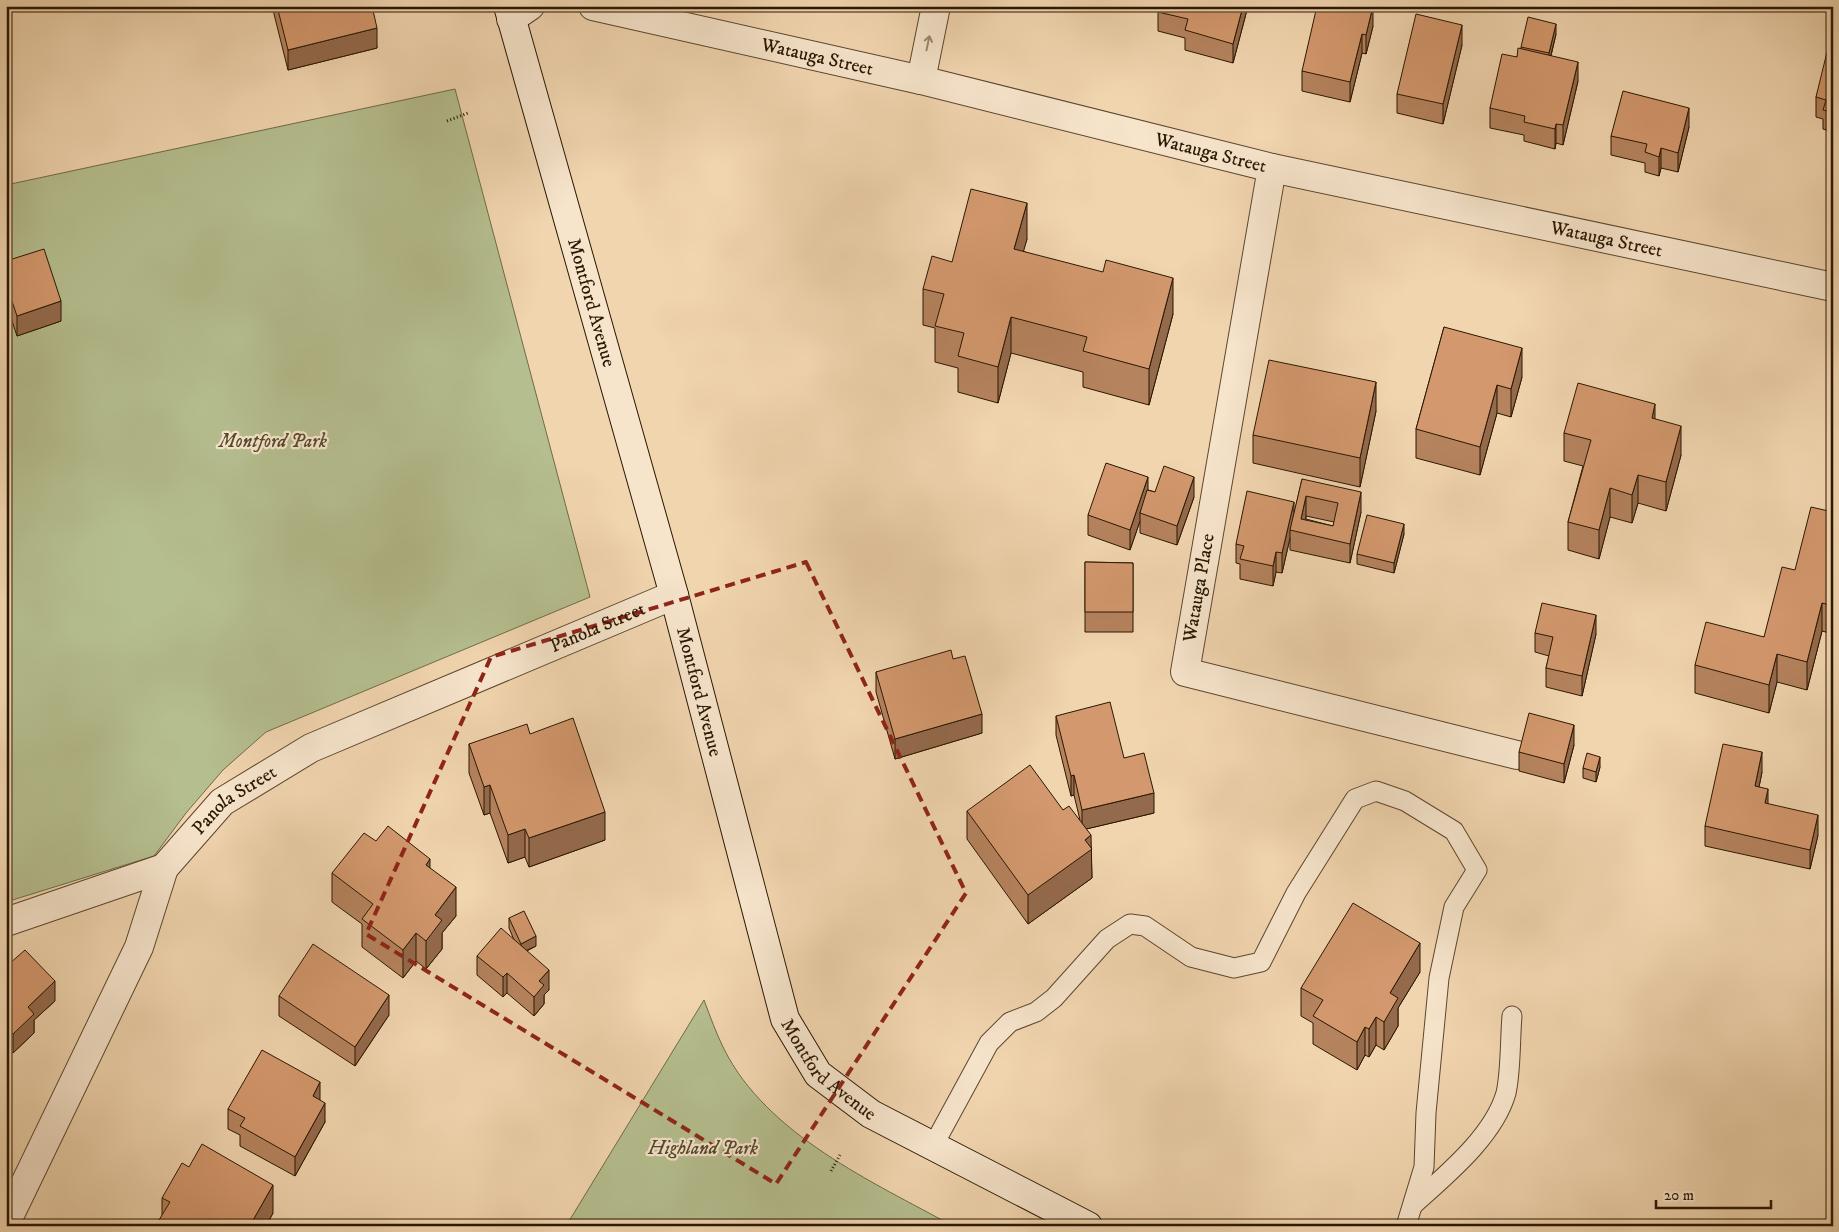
<svg xmlns="http://www.w3.org/2000/svg" width="1839" height="1232" font-family="'IM FELL DW Pica',serif">
<style>
.green{fill:#b5be8f;stroke:#706a48}
.lines{fill:none;stroke-linecap:round;stroke-linejoin:round}
.lane-casing{stroke:#5c462d;stroke-width:21}
.street-casing{stroke:#5c462d;stroke-width:30}
.secondary-casing{stroke:#2a1702;stroke-width:30}
.path{stroke:#2a1702;stroke-width:3;stroke-dasharray:1 2.5;stroke-linecap:butt}
.lane{stroke:#f6e4cb;stroke-width:19}
.street{stroke:#f6e4cb;stroke-width:28}
.secondary{stroke:#f6e4cb;stroke-width:28}
.wall{fill:#b5835e;stroke:#2a1702;fill-rule:evenodd}
.shaded-wall{fill:#946a4c;stroke:#2a1702}
.building{fill:#d3986d;stroke:#2a1702;fill-rule:evenodd}
.oneway{stroke:#9a8871}
.marked{fill:none;stroke:#8f2418;stroke-width:4;stroke-dasharray:10 6;stroke-linejoin:round}
.labels{text-anchor:middle;dominant-baseline:central;stroke-width:4.5;stroke-linejoin:round;paint-order:stroke}
.street-label{font-size:19px;fill:#2a1702;stroke:#f6e4cb}
.park-label{font-size:19px;font-style:italic;fill:#54492c;stroke:#f6e4cb}
</style>
<rect width="100%" height="100%" fill="#f1d5af"/>
<filter id="stains"><feTurbulence type="fractalNoise" baseFrequency=".004" numOctaves="4"/><feColorMatrix values="0 0 0 0 .2 0 0 0 0 .09 0 0 0 0 .02 0 0 0 .5 -.17"/></filter>
<radialGradient id="worn" r=".72"><stop offset=".6" stop-color="#630" stop-opacity="0"/><stop offset="1" stop-color="#630" stop-opacity=".3"/></radialGradient>
<!-- green -->
<g class="green">
<polygon points="455,89 590,597 266,732 223,770 186,813 154,856 6,902 6,185"/>
<path d="M704,1000c6,16 12,33 20,49 43,86 149,133 229,177h-387z"/>
</g>
<g class="lines">
<!-- lane casing -->
<g class="lane-casing">
<g id="lane">
<polyline points="933,1146 989,1043 1010,1022 1036,1012 1054,998 1107,939 1130,924 1145,926 1191,957 1234,968 1261,962 1296,893 1355,799 1376,791 1405,801 1454,831 1477,870 1454,907 1439,978 1426,1113 1424,1167 1406,1226"/>
<path d="M1414,1204c32,-29 80,-68 92,-111 5,-21 4,-55 6,-77"/>
</g>
</g>
<!-- street casing -->
<g class="street-casing">
<g id="street">
<path id="s1" d="M593,6l328,74 351,88 561,119"/>
<polyline points="511,19 530,6"/>
<polyline points="921,80 936,6"/>
<polyline points="1272,168 1185,672 1517,755"/>
<polyline points="6,922 164,868"/>
<path id="s2" d="M6,1223l133,-276 25,-79 58,-66 89,-54 363,-153"/>
</g>
</g>
<!-- secondary casing -->
<g class="secondary-casing">
<g id="secondary">
<path id="s3" d="M508,6l166,589 111,424 33,55 53,40 217,112"/>
</g>
</g>
<!-- path -->
<g class="path">
<polyline points="447,121 468,113"/>
<polyline points="831,1171 840,1155"/>
</g>
<!-- lane -->
<use href="#lane" class="lane"/>
<!-- street -->
<use href="#street" class="street"/>
<!-- secondary -->
<use href="#secondary" class="secondary"/>
</g>
<!-- wall -->
<g class="wall">
<polygon points="272,6 372,6 377,48 288,70"/>
<polygon points="1159,6 1248,6 1233,63 1185,50 1185,38 1158,31 1158,12"/>
<polygon points="1373,26 1366,54 1362,53 1350,102 1302,91 1302,71"/>
<polygon points="1556,34 1551,56 1578,81 1563,145 1556,143 1555,149 1524,141 1524,135 1490,128 1490,108 1521,49 1521,47"/>
<polygon points="1462,45 1443,124 1397,113 1397,94"/>
<polygon points="1833,53 1833,132 1823,129 1823,119 1816,117 1816,97"/>
<polygon points="1689,127 1678,172 1661,168 1659,176 1645,172 1645,163 1611,155 1611,136"/>
<polygon points="1027,239 1023,251 1173,314 1149,405 1083,387 1083,372 1011,353 998,403 958,392 958,368 935,362 935,328 923,325 923,289 952,262"/>
<polygon points="6,261 61,321 17,336 6,303"/>
<polygon points="1444,327 1522,377 1511,417 1497,413 1480,475 1416,458 1416,429"/>
<polygon points="1376,411 1360,487 1253,463 1253,435"/>
<polygon points="1655,419 1681,455 1666,511 1638,503 1632,523 1610,517 1599,559 1568,550 1568,522 1583,466 1564,461 1564,433"/>
<path d="M1302,479l59,33 -11,51 -60,-13v-12l-8,35 -6,-1 -3,14 -33,-7v-15l-4,-1v-19l58,-30zM1306,516l28,6 -1,4 -27,-7z"/>
<polygon points="1148,490 1155,492 1194,497 1177,545 1140,533 1140,521 1130,550 1088,535 1088,515"/>
<polygon points="1833,512 1833,634 1822,631 1807,690 1777,682 1769,713 1695,693 1695,665 1764,637 1795,570"/>
<polygon points="1404,534 1394,573 1357,564 1357,554"/>
<polygon points="1085,562 1133,563 1133,632 1085,632"/>
<polygon points="1535,633 1596,634 1582,696 1546,687 1546,668 1549,656 1535,652"/>
<polygon points="953,659 982,733 895,759 876,692 876,672"/>
<polygon points="1056,716 1124,758 1154,813 1086,829 1091,848 1092,878 1028,924 967,839 967,811 1063,810 1080,820 1074,795 1071,796 1056,735"/>
<polygon points="530,734 605,840 529,867 525,857 508,863 490,813 484,815 469,773 469,744"/>
<polygon points="1574,745 1564,783 1519,771 1519,752"/>
<polygon points="1600,767 1596,782 1583,778 1583,768"/>
<polygon points="1762,772 1759,787 1768,804 1818,835 1810,869 1705,846 1705,826"/>
<polygon points="376,841 430,868 456,916 442,933 442,949 426,969 416,961 403,978 362,947 362,924 332,902 332,873"/>
<polygon points="509,918 536,946 527,951 549,990 544,995 544,1004 534,1016 507,993 503,997 477,975 477,956 514,940 509,928"/>
<polygon points="6,962 55,1001 34,1020 34,1033 13,1053 6,1046"/>
<polygon points="1420,972 1398,1008 1398,1026 1384,1050 1376,1045 1369,1057 1365,1055 1357,1070 1313,1044 1313,1023 1301,1016 1301,988"/>
<polygon points="279,996 389,1015 355,1066 279,1016"/>
<polygon points="320,1100 325,1122 295,1176 240,1146 240,1135 228,1129 228,1109"/>
<polygon points="162,1198 273,1213 266,1226 159,1226 159,1220 162,1216"/>
</g>
<!-- shaded-wall -->
<g class="shaded-wall">
<polygon points="1243,6 1248,6 1233,63 1233,44"/>
<polygon points="1373,6 1373,26 1366,54 1366,35"/>
<polygon points="1556,24 1556,34 1549,63 1549,53"/>
<polygon points="1462,25 1462,45 1443,124 1443,104"/>
<polygon points="377,28 377,48 288,70 288,50"/>
<polygon points="1362,34 1362,53 1350,102 1350,82"/>
<polygon points="1578,62 1578,81 1563,145 1563,125"/>
<polygon points="1689,108 1689,127 1678,172 1678,153"/>
<polygon points="1556,124 1556,143 1555,149 1555,129"/>
<polygon points="1661,148 1661,168 1659,176 1659,157"/>
<polygon points="1027,203 1027,239 1014,285 1014,249"/>
<polygon points="1173,278 1173,314 1149,405 1149,369"/>
<polygon points="61,301 61,321 17,336 17,316"/>
<polygon points="1011,317 1011,353 998,403 998,367"/>
<polygon points="1522,348 1522,377 1511,417 1511,389"/>
<polygon points="1376,382 1376,411 1360,487 1360,458"/>
<polygon points="1497,385 1497,413 1480,475 1480,447"/>
<polygon points="1655,404 1655,433 1652,418"/>
<polygon points="1681,426 1681,455 1666,511 1666,482"/>
<polygon points="1638,475 1638,503 1632,523 1632,495"/>
<polygon points="1148,477 1148,496 1140,513 1140,521 1130,550 1130,530"/>
<polygon points="1194,477 1194,497 1177,545 1177,526"/>
<polygon points="1610,488 1610,517 1599,559 1599,530"/>
<polygon points="1361,492 1361,512 1350,563 1350,544"/>
<polygon points="1306,496 1306,516 1302,533 1301,519"/>
<polygon points="1294,502 1294,521 1290,530 1290,538 1282,573 1282,553"/>
<polygon points="1404,524 1404,534 1394,573 1394,563"/>
<polygon points="1276,552 1276,572 1273,586 1273,566"/>
<polygon points="1822,603 1822,631 1807,690 1807,662"/>
<polygon points="1596,615 1596,634 1582,696 1582,676"/>
<polygon points="1777,654 1777,682 1769,713 1769,685"/>
<polygon points="982,714 982,733 895,759 895,739"/>
<polygon points="1574,725 1574,745 1564,783 1564,764"/>
<polygon points="1762,752 1762,772 1755,806 1755,786"/>
<polygon points="1600,757 1600,767 1596,782 1596,772"/>
<polygon points="1074,775 1074,795 1071,796 1071,776"/>
<polygon points="490,785 490,813 484,815 484,787"/>
<polygon points="1768,789 1768,808 1765,803"/>
<polygon points="1154,793 1154,813 1082,830 1082,810"/>
<polygon points="605,812 605,840 529,867 529,838"/>
<polygon points="1818,815 1818,835 1810,869 1810,850"/>
<polygon points="525,829 525,857 508,863 508,835"/>
<polygon points="1091,835 1092,878 1028,924 1028,895 1085,840"/>
<polygon points="430,859 430,887 426,865"/>
<polygon points="456,887 456,916 442,933 442,949 426,969 426,941 435,915"/>
<polygon points="416,933 416,961 403,978 403,950"/>
<polygon points="536,936 536,946 521,953 521,944"/>
<polygon points="1420,943 1420,972 1398,1008 1398,1026 1384,1050 1384,1022 1390,993"/>
<polygon points="549,970 549,990 544,995 544,1004 534,1016 534,997 539,981"/>
<polygon points="507,973 507,993 503,997 503,977"/>
<polygon points="55,981 55,1001 34,1020 34,1033 13,1053 13,1034 28,1007"/>
<polygon points="389,995 389,1015 355,1066 355,1047"/>
<polygon points="1376,1017 1376,1045 1369,1057 1369,1029"/>
<polygon points="1365,1027 1365,1055 1357,1070 1357,1042"/>
<polygon points="320,1082 320,1102 313,1096"/>
<polygon points="325,1103 325,1122 295,1176 295,1157"/>
<polygon points="273,1185 273,1213 266,1226 252,1226 252,1222"/>
</g>
<!-- building -->
<g class="building">
<polygon points="277,6 372,6 377,28 288,50"/>
<polygon points="1159,6 1243,6 1233,44 1185,30 1188,19 1158,12"/>
<polygon points="1317,6 1373,6 1366,35 1362,34 1350,82 1302,71"/>
<polygon points="1416,14 1462,25 1443,104 1397,94"/>
<polygon points="1528,17 1556,24 1549,53 1521,47"/>
<polygon points="1518,48 1578,62 1563,125 1556,124 1555,129 1524,122 1525,116 1490,108 1502,54 1517,57"/>
<polygon points="1827,52 1833,53 1833,112 1823,110 1826,100 1816,97"/>
<polygon points="1623,91 1689,108 1678,153 1661,148 1659,157 1645,152 1647,144 1611,136"/>
<polygon points="971,189 1027,203 1014,249 1103,272 1106,260 1173,278 1149,369 1083,351 1087,337 1011,317 998,367 958,356 964,333 935,326 944,294 923,289 932,256 952,262"/>
<polygon points="44,249 61,301 17,316 6,284 6,261"/>
<polygon points="1444,327 1522,348 1511,389 1497,385 1480,447 1416,429"/>
<polygon points="1269,360 1376,382 1360,458 1253,435"/>
<polygon points="1578,383 1655,404 1652,418 1681,426 1666,482 1638,475 1632,495 1610,488 1599,530 1568,522 1591,440 1564,433"/>
<polygon points="1106,463 1148,477 1130,530 1088,515"/>
<polygon points="1164,466 1194,477 1177,526 1140,513 1147,490 1155,492"/>
<path d="M1302,479l59,13 -11,52 -60,-14zM1306,496l32,7 -5,23 -32,-7z"/>
<polygon points="1247,491 1294,502 1282,553 1276,552 1273,566 1240,559 1244,546 1236,544"/>
<polygon points="1811,507 1833,512 1833,606 1822,603 1807,662 1777,654 1769,685 1695,665 1706,622 1764,637 1782,567 1795,570"/>
<polygon points="1367,515 1404,524 1394,563 1357,554"/>
<polygon points="1085,562 1133,563 1133,612 1085,612"/>
<polygon points="1542,603 1596,615 1582,676 1546,668 1553,637 1535,633"/>
<polygon points="951,650 953,659 965,656 982,714 895,739 876,672"/>
<polygon points="1110,702 1124,758 1144,753 1154,793 1082,810 1074,775 1071,776 1056,716"/>
<polygon points="1529,713 1574,725 1564,764 1519,752"/>
<polygon points="573,718 605,812 529,838 525,829 508,835 490,785 484,787 469,744 527,724 530,734"/>
<polygon points="1723,744 1762,752 1755,786 1768,789 1765,803 1818,815 1810,850 1705,826"/>
<polygon points="1587,753 1600,757 1596,772 1583,768"/>
<polygon points="1030,765 1063,810 1069,806 1091,835 1085,840 1092,849 1028,895 967,811"/>
<polygon points="388,826 430,859 426,865 456,887 435,915 442,920 426,941 416,933 403,950 362,919 373,904 332,873 364,833 376,841"/>
<polygon points="1353,903 1420,943 1390,993 1398,998 1384,1022 1376,1017 1369,1029 1365,1027 1357,1042 1313,1016 1323,1000 1301,988"/>
<polygon points="524,911 536,936 521,944 509,918"/>
<polygon points="501,928 549,970 539,981 544,985 534,997 507,973 503,977 477,956"/>
<polygon points="313,944 389,995 355,1047 279,996"/>
<polygon points="25,950 55,981 28,1007 34,1014 13,1034 6,1027 6,962 9,964"/>
<polygon points="262,1050 320,1082 313,1096 325,1103 295,1157 240,1126 245,1118 228,1109"/>
<polygon points="202,1144 273,1185 252,1222 258,1226 170,1226 159,1220 170,1202 162,1198 182,1163 189,1167"/>
</g>
<!-- one-way arrows -->
<defs><path id="oneway-shaft" d="M-6 0H5M1.5-3L5.5 0L1.5 3" fill="none" stroke-width="1.6" stroke-linecap="round" stroke-linejoin="round" transform="scale(1.25)"/></defs>
<use class="oneway" href="#oneway-shaft" transform="translate(928 43) rotate(-78)"/>
<!-- marked area -->
<path class="marked" d="M806,562l160,331 -190,291 -410,-250 125,-277z"/>
<g class="labels">
<!-- street labels -->
<g class="street-label">
<text stroke="none"><textPath href="#s1" startOffset="230">Watauga Street</textPath></text>
<text stroke="none"><textPath href="#s1" startOffset="635">Watauga Street</textPath></text>
<text stroke="none"><textPath href="#s1" startOffset="1040">Watauga Street</textPath></text>
<text stroke="none"><textPath href="#s3" startOffset="308">Montford Avenue</textPath></text>
<text transform="translate(1199 588) rotate(-80)">Watauga Place</text>
<text stroke="none"><textPath href="#s2" startOffset="892">Panola Street</textPath></text>
<text stroke="none"><textPath href="#s3" startOffset="712">Montford Avenue</textPath></text>
<text stroke="none"><textPath href="#s2" startOffset="488">Panola Street</textPath></text>
<text stroke="none"><textPath href="#s3" startOffset="1118">Montford Avenue</textPath></text>
</g>
<!-- park labels -->
<g class="park-label">
<text x="273" y="441">Montford Park</text>
<text x="703" y="1148">Highland Park</text>
</g>
</g>
<!-- margin -->
<rect width="1839" height="1232" fill="none" stroke="#f1d5af" stroke-width="25"/>
<rect x="8" y="8" width="1824" height="1217" fill="none" stroke="#2a1702" stroke-width="2.5"/>
<rect x="12" y="12" width="1814" height="1207" fill="none" stroke="#2a1702"/>
<!-- scale -->
<path d="M1656 1200v8h115v-8" fill="none" stroke="#2a1702" stroke-width="2.5"/>
<text x="1664" y="1200" font-size="15" fill="#2a1702" stroke="#f6e4cb" stroke-width="4" paint-order="stroke">20 m</text>
<rect width="100%" height="100%" filter="url(#stains)"/>
<rect width="100%" height="100%" fill="url(#worn)"/>
</svg>
